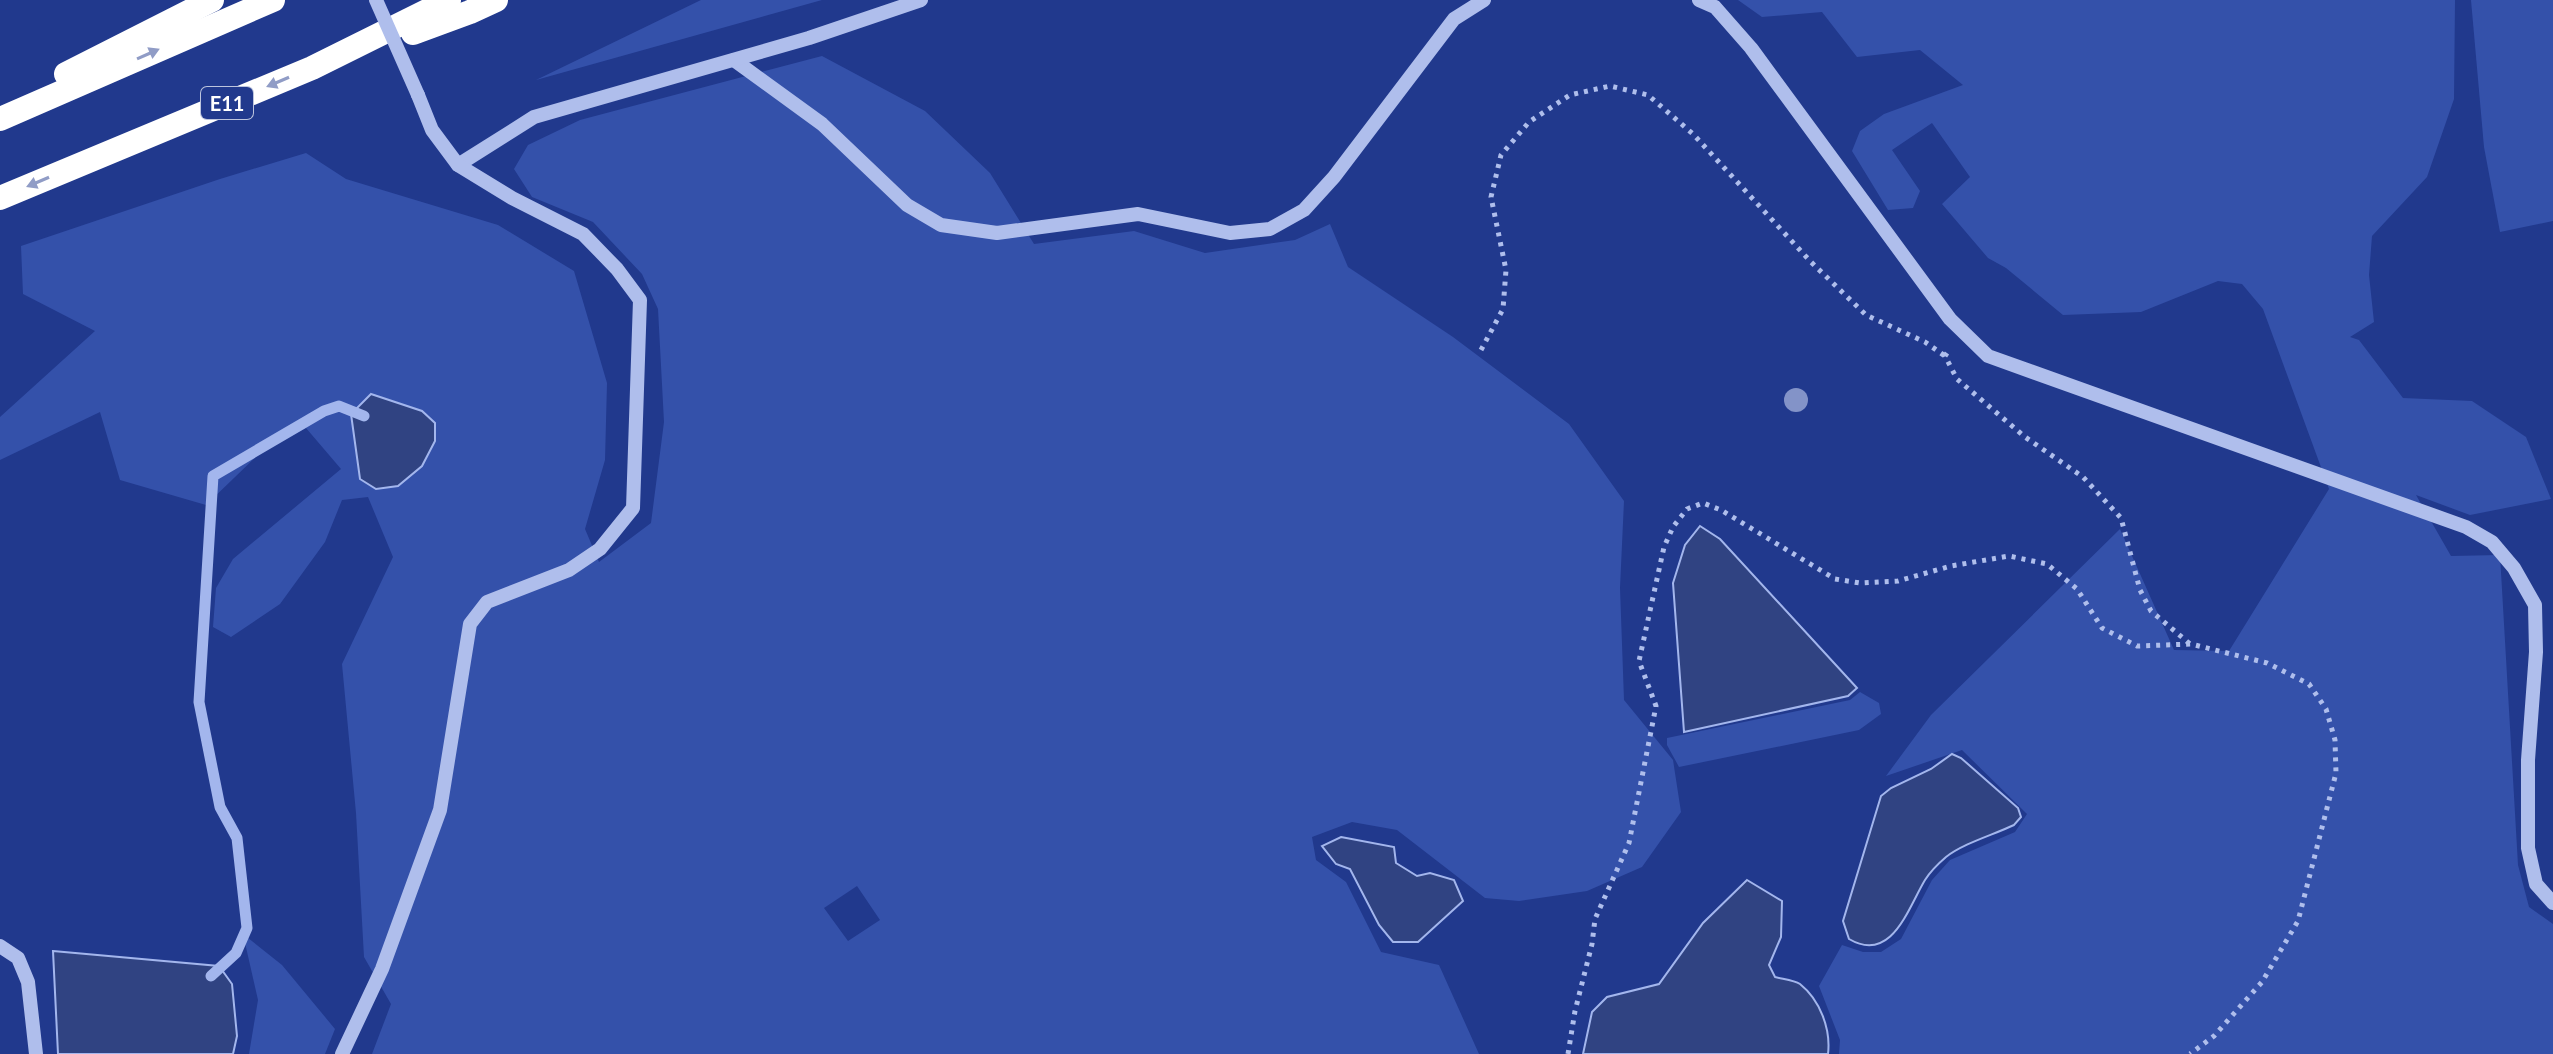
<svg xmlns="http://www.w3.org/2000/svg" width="2553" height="1054" font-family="Lato,sans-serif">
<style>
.green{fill:#3451aa;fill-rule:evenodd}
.water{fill:#304382;stroke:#a3b6ed;stroke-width:2}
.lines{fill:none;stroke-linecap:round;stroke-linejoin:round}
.stream{stroke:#a3b6ed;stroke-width:11}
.path{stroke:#afbeec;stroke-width:5;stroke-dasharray:4 6;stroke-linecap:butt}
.minor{stroke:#afbeec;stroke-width:14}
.highway{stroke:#fff;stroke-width:24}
.minor-bridge{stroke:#afbeec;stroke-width:14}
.tree{fill:#8393c8}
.oneway{fill:#909cc6}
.labels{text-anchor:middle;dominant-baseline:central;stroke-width:6;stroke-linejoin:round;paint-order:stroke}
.shield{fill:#21398d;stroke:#bcc4dd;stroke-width:2}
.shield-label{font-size:20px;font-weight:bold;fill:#fff}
</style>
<rect width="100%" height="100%" fill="#21398d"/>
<!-- green -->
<g class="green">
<polygon points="701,0 822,0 536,80"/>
<polygon points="1738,0 2455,0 2454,99 2427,177 2372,236 2369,275 2374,322 2350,337 2359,340 2403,398 2472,401 2526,437 2551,499 2470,515 2416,495 2451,556 2500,555 2518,865 2529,907 2553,924 2553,1054 1839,1054 1840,1040 1819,986 1842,945 1863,952 1881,952 1901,939 1932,880 1950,860 2015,832 2027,814 1962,750 1886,776 1931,715 2120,529 2174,650 2229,651 2329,489 2263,309 2242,284 2218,281 2141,312 2063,315 2006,268 1988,258 1942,204 1970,177 1932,123 1892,150 1920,191 1913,208 1888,210 1852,151 1860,131 1884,114 1963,85 1920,50 1857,57 1822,12 1762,17"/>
<polygon points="2471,0 2553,0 2553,221 2500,232 2484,147"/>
<path d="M822,56l103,55 65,62 44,71 100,-13 71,22 90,-13 35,-16 18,43 105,70 116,87 55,77 -4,87 4,112 49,60 8,52 -39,55 -55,24 -68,10 -34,-3 -88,-68 -45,-8 -40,15 4,23 30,22 35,70 58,13 40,89h-1107l19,-50 -27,-47 -8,-144 -14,-149 51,-107 -25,-60 -26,3 -17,42 -45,62 -49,33 -18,-10 3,-39 17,-29 108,-90 -35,-41 -44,23 -56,54 -86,-25 -20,-68 -100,48v-43l95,-86 -72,-37 -2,-48 199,-67 86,-26 40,26 152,46 76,46 33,112 -2,77 -20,69 14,33 52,-39 13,-101 -6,-113 -16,-35 -49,-52 -61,-25 -18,-28 14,-24 52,-25zM857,886l23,34 -32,21 -24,-33z"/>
<polygon points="1860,692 1879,703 1881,714 1859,730 1679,767 1667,745 1667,738 1850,700"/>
<polygon points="243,934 282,965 335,1029 325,1054 249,1054 258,1000"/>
</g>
<!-- water -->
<g class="water">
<polygon points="371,394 422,411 435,423 435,441 422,466 398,486 376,489 360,479 351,414"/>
<polygon points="1700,526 1720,539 1857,688 1848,696 1684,732 1673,583 1685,545"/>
<path d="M1952,754l9,4 57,50 3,9 -7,8c-21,10 -50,18 -68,32 -7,6 -16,15 -21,23 -17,28 -33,84 -76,59l-6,-18 38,-125 10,-8 40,-19z"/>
<polygon points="1341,837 1394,847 1396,863 1417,876 1430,873 1454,880 1463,901 1418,942 1393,942 1379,925 1350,869 1336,864 1322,846"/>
<path d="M1747,880l35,21 -1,36 -12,28 6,12c7,2 19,3 25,7 20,16 31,45 28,70h-245l9,-42 15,-15 52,-13 44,-61z"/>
<polygon points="53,951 219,966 232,984 237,1036 233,1054 58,1054"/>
</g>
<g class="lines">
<!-- stream -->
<polyline class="stream" points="211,976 236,953 247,928 237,838 220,807 199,702 213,476 324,411 339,406 364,416"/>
<!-- path -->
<g class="path">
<polyline points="1481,350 1503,309 1506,270 1491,197 1501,155 1529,122 1570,95 1610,86 1648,95 1693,134 1811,262 1866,315 1925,342 1945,356"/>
<polyline points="1947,353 1945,356 1957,379 2025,437 2083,477 2121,518 2140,590 2151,611 2190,644"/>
<polyline points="1568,1054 1575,1011 1592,944 1595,919 1629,843 1656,706 1639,661 1664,547 1673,527 1687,509 1703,503 1721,510 1835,579 1860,583 1898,581 1951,566 2009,556 2047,564 2077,589 2102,628 2137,646 2191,644 2267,663 2309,684 2326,709 2335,740 2336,773 2298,921 2262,982 2214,1036 2190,1054"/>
</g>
<!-- minor -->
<g class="minor">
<polyline points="1699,0 1715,7 1751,48 1950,319 1988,356 2466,527 2492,542 2514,568 2535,605 2536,652 2528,760 2528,848 2536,884 2553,903"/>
<polyline points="734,60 822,124 907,205 941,225 997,233 1138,214 1230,233 1270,229 1304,210 1334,177 1454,19 1484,0"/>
<polyline points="458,165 534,117 809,38 921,0"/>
<polyline points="0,946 18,958 28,982 36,1054"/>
<polyline points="342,1054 382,969 440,810 470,624 487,602 569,570 600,549 633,508 640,300 617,269 583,234 512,198 458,165 432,130 418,95"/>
</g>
<!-- highway -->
<g class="highway">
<polyline points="413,33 470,12 496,0"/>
<polyline points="66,74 212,0"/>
<polyline points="0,119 273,0"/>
<polyline points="0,198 312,68 449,0"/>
</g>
<!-- minor-bridge -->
<polyline class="minor-bridge" points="376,0 418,95"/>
</g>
<!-- trees -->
<circle class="tree" cx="1796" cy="400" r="12"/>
<!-- one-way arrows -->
<defs><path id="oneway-solid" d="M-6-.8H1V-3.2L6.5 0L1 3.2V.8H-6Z" transform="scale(2)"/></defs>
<g class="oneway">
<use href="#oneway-solid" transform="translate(148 54) rotate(-24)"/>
<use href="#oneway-solid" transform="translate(278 82) rotate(157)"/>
<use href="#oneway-solid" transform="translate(38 182) rotate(157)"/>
</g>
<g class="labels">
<!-- shield labels -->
<rect class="shield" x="201" y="87" width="52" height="32" rx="6"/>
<g class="shield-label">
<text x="227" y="103">E11</text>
</g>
</g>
</svg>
